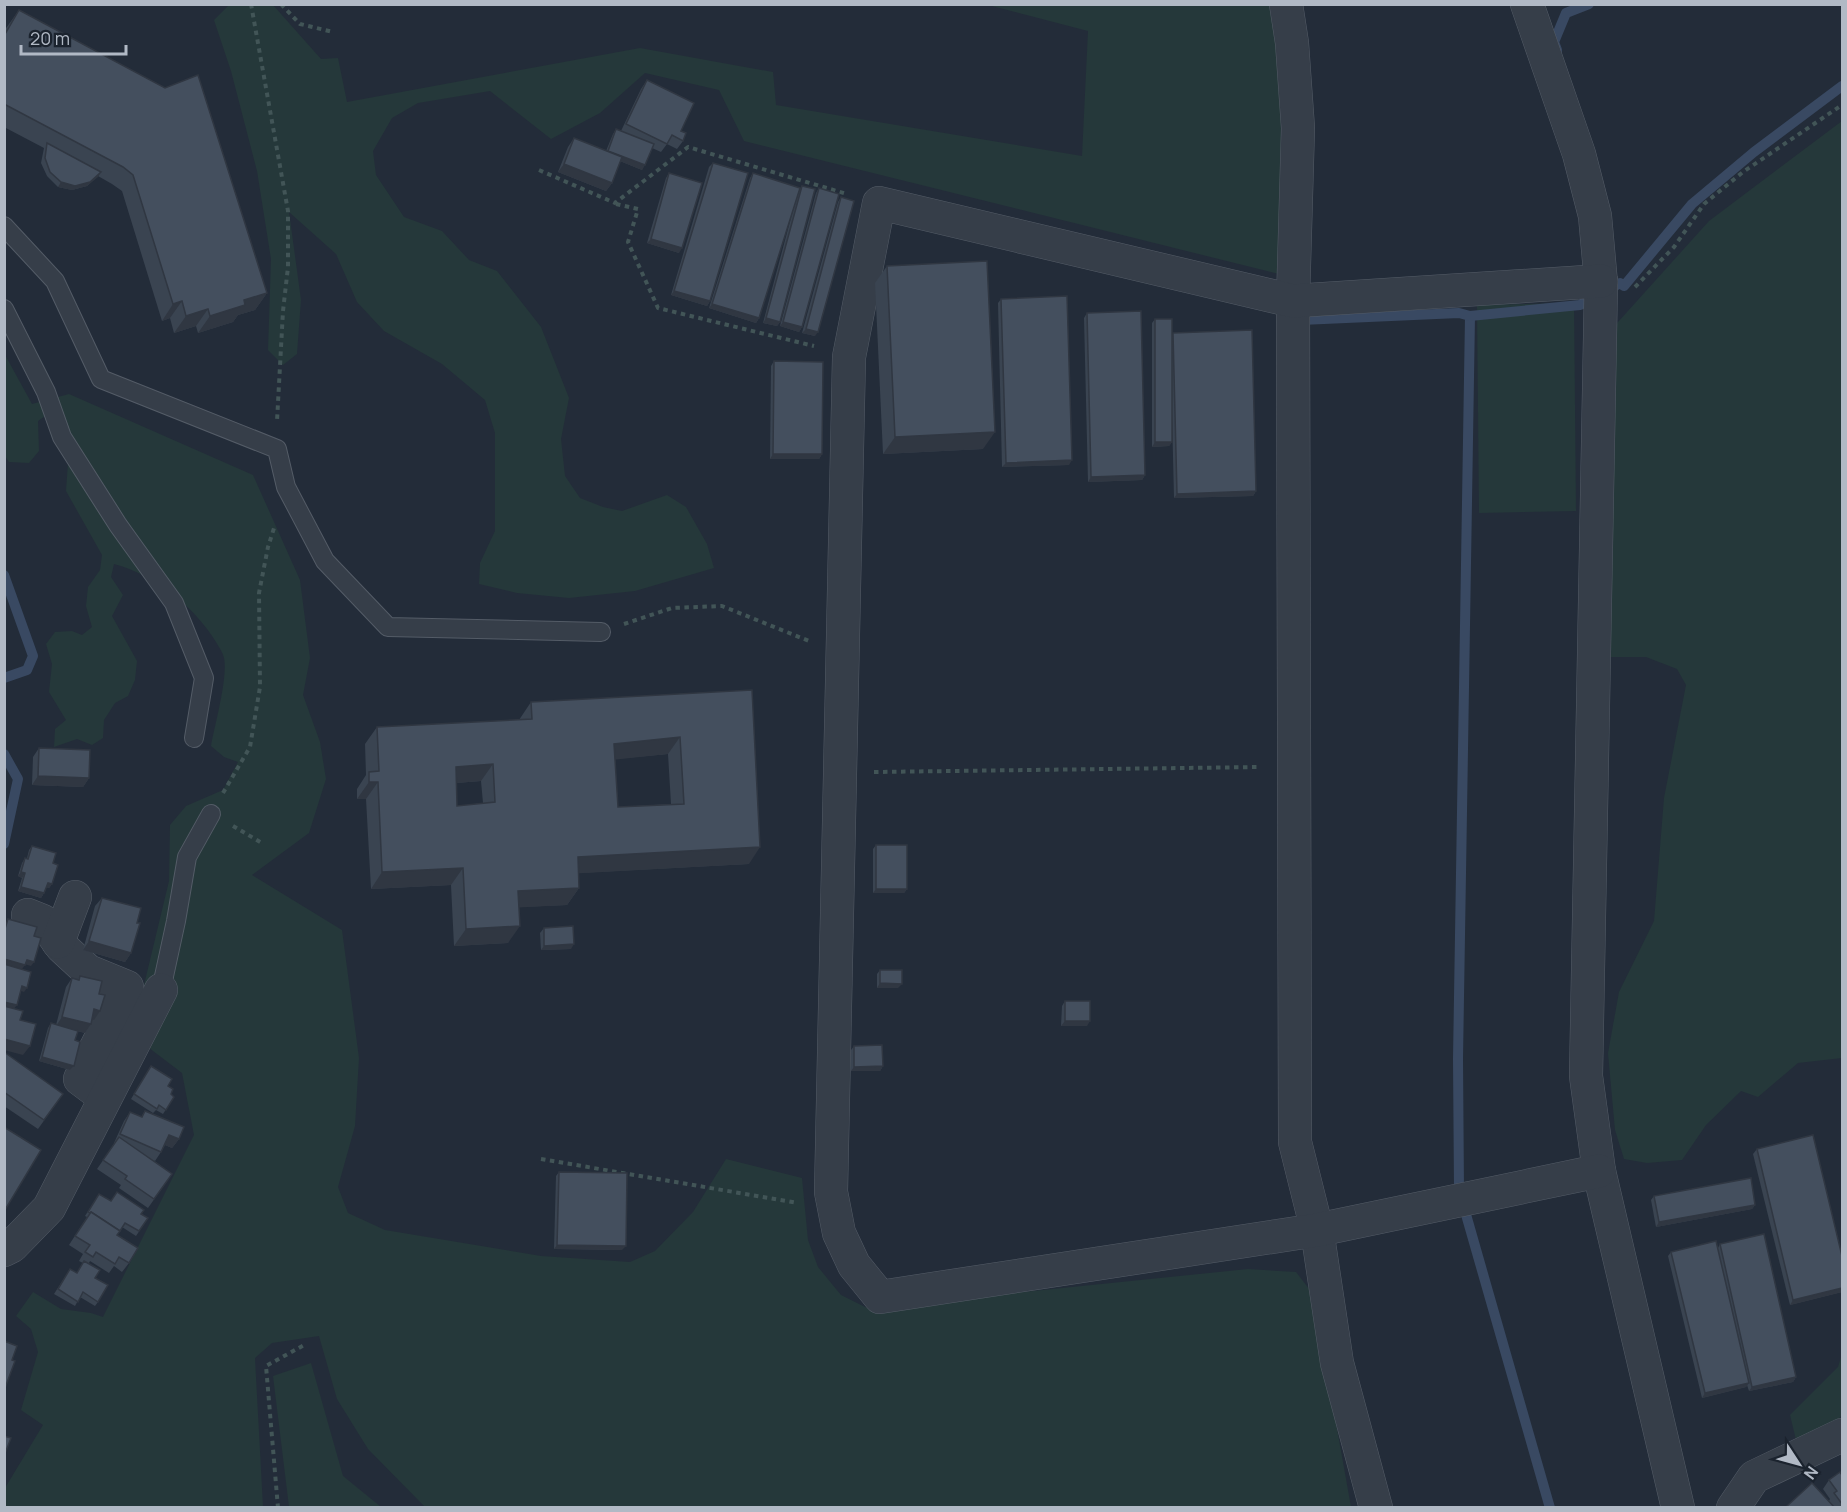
<svg xmlns="http://www.w3.org/2000/svg" width="1847" height="1512" font-family="Manrope,sans-serif">
<style>
.green{fill:#25383a}
.lines{fill:none;stroke-linecap:round;stroke-linejoin:round}
.stream{stroke:#394962;stroke-width:10}
.service-casing{stroke:#545c67;stroke-width:20}
.minor-casing{stroke:#545c67;stroke-width:34}
.path{stroke:#425557;stroke-width:4;stroke-dasharray:4.5 4.5;stroke-linecap:butt}
.service{stroke:#363e49;stroke-width:18}
.minor{stroke:#363e49;stroke-width:33}
.wall{fill:#3a4451;fill-rule:evenodd}
.shaded-wall{fill:#303742}
.building{fill:#444f5e;stroke:#303742;stroke-width:1.5;fill-rule:evenodd}
</style>
<rect width="100%" height="100%" fill="#232c39"/>
<!-- green -->
<g class="green">
<polygon points="229,5 273,5 321,59 338,58 347,102 640,48 773,72 776,105 1082,156 1088,31 988,5 1271,5 1279,43 1283,151 1279,274 744,141 719,90 645,73 600,113 551,139 490,91 418,103 392,118 373,151 376,175 404,217 442,231 469,260 497,271 541,327 569,398 561,439 565,476 580,498 603,507 622,511 667,495 686,507 707,544 714,568 635,591 569,598 517,593 479,584 480,563 495,531 495,433 485,400 442,364 384,331 357,302 336,254 289,212 301,300 297,354 283,365 268,350 271,259 257,171 231,71 214,20"/>
<polygon points="1842,121 1842,1058 1798,1063 1758,1097 1741,1091 1706,1125 1682,1160 1647,1163 1624,1159 1615,1130 1608,1053 1619,992 1654,921 1664,798 1686,685 1677,669 1646,657 1610,657 1609,332 1709,221"/>
<polygon points="1574,303 1576,511 1479,513 1477,305"/>
<path d="M4,353l28,51 37,-10 184,81 47,105 10,78 -7,37 17,47 6,37 -17,54 -57,42 90,55 17,128 -4,68 -17,61 10,26 37,17 156,26 89,6 25,-11 38,-39 33,-53 76,19 6,62 10,27 23,28 26,13 381,-39 48,3 17,22 38,213h-926l-57,-58 -31,-50 -18,-63 -47,7 -17,15 8,149h-258v-19l38,-63 -22,-15 17,-58 -7,-23 -15,-13 17,-24 28,17 30,4 12,4 91,-182 -12,-62 -50,-38 37,-154 1,-56 16,-19 37,-16 15,-28 -14,-5 -13,-11c4,-22 17,-68 13,-88 -1,-5 -5,-11 -8,-16 -22,-36 -61,-67 -102,-78l-3,13 12,18 -11,21 25,45 -2,19 -7,16 -13,7 -11,17 -1,18 -11,7 -15,-6 -23,8 1,-18 11,-9 -17,-28 3,-28 -6,-20 9,-12 17,-1 10,4 10,-8 -6,-21 2,-19 12,-17 2,-15 -36,-64 2,-28 -11,-27 -12,-20 -7,5 1,30 -10,12 -20,-1 -4,-6z"/>
<polygon points="1842,1354 1842,1415 1831,1427 1796,1440 1790,1415 1838,1367"/>
<polygon points="311,1363 343,1476 381,1507 289,1507 273,1376"/>
</g>
<g class="lines">
<!-- stream -->
<g class="stream">
<polyline points="1557,50 1554,42 1566,13 1589,4"/>
<polyline points="1610,289 1620,283 1624,286 1692,204 1754,152 1842,86"/>
<polyline points="1470,316 1458,1059 1459,1190 1550,1508"/>
<polyline points="1301,320 1459,313 1470,316 1580,305 1595,297"/>
<polyline points="4,575 33,656 27,670 4,678"/>
<polyline points="4,754 18,779 4,844"/>
</g>
<!-- service casing -->
<g class="service-casing">
<g id="service">
<polyline points="4,226 55,281 101,379 277,449 286,487 325,561 388,627 601,632"/>
<polyline points="4,309 46,392 62,437 118,525 174,603 204,678 194,738"/>
<polyline points="161,990 176,921 187,857 211,814"/>
</g>
</g>
<!-- minor casing -->
<g class="minor-casing">
<g id="minor">
<polyline points="1286,4 1292,43 1298,128 1293,301 1295,1142 1317,1230 1337,1363 1376,1508"/>
<polyline points="1527,4 1579,154 1595,216 1601,283 1586,1076 1599,1171 1678,1508"/>
<polyline points="28,915 43,921 62,947 88,971 127,987 80,1079 104,1097"/>
<polyline points="58,942 75,897"/>
<polyline points="1599,1171 1317,1230 880,1297 854,1265 839,1233 831,1192 849,357 879,203 1293,301 1601,281"/>
<polyline points="4,1250 12,1246 49,1208 161,990"/>
<polyline points="1733,1508 1754,1477 1842,1435"/>
</g>
</g>
<!-- path -->
<g class="path">
<polyline points="251,4 288,211 288,267 283,311 277,421"/>
<polyline points="281,4 300,24 333,32"/>
<polyline points="539,170 615,203 688,147 847,194"/>
<polyline points="616,204 638,209 628,242 658,308 814,346"/>
<polyline points="1635,287 1674,247 1704,204 1743,172 1842,105"/>
<polyline points="624,624 672,608 722,606 809,641"/>
<polyline points="874,772 1260,767"/>
<polyline points="223,793 250,747 260,687 259,593 268,547 275,525"/>
<polyline points="233,826 262,843"/>
<polyline points="541,1159 798,1203"/>
<polyline points="278,1508 266,1366 306,1344"/>
</g>
<!-- service -->
<use href="#service" class="service"/>
<!-- minor -->
<use href="#minor" class="minor"/>
</g>
<!-- wall -->
<g class="wall">
<polygon points="19,10 267,293 255,310 238,315 233,322 198,333 196,326 174,333 170,318 162,321 122,191 112,184 98,176 87,186 72,190 58,187 47,176 41,163 44,148 4,127 4,31"/>
<polygon points="647,80 681,131 683,141 677,149 667,144 661,152 652,148 642,170 620,161 612,183 606,191 558,172 568,147 574,138 606,151 613,134 616,129 621,131 641,89"/>
<polygon points="713,163 710,301 707,306 671,295 709,167"/>
<polygon points="669,173 679,253 647,243 666,178"/>
<polygon points="753,173 799,190 802,186 780,322 777,326 763,323 797,195 759,318 756,323 709,308 750,178"/>
<polygon points="819,188 802,327 799,332 780,326 816,193"/>
<polygon points="841,197 815,336 802,333 838,202"/>
<polygon points="887,266 983,449 883,454 875,283"/>
<polygon points="1001,299 1069,465 1002,467 998,303"/>
<polygon points="1087,313 1145,475 1142,480 1088,482 1084,318"/>
<polygon points="1155,319 1172,335 1173,333 1256,491 1253,496 1174,498 1172,415 1172,442 1169,446 1152,447 1152,323"/>
<polygon points="774,361 822,454 819,459 770,459 771,366"/>
<path d="M752,690l-3,174 -171,9 1,15 -12,17 -48,2 -11,36 -54,3 -3,-61 -80,4 -5,-90h-9v-10l9,-14 -1,-31 12,-17 142,-7 12,-18zM668,754l3,50 -53,3 -3,-48zM481,781l2,22 -26,3 -1,-23z"/>
<polygon points="39,748 89,778 83,787 32,785 33,757"/>
<polygon points="876,845 907,889 904,893 873,893 873,849"/>
<polygon points="32,846 53,863 52,884 49,888 46,887 44,893 41,898 18,891 22,878 18,876 22,863 25,858 27,858 29,850"/>
<polygon points="102,898 137,923 131,953 125,962 83,950 95,906"/>
<polygon points="544,928 571,949 541,950 540,933"/>
<polygon points="880,970 898,988 877,988 877,974"/>
<polygon points="80,976 94,1020 92,1019 91,1024 85,1033 77,1031 75,1040 74,1066 70,1070 39,1061 48,1028 51,1023 56,1025 66,987 72,978 78,979"/>
<polygon points="1065,1001 1087,1026 1061,1026 1062,1006"/>
<polygon points="854,1046 883,1066 880,1071 851,1071 851,1050"/>
<polygon points="4,1052 63,1094 38,1129 4,1106"/>
<polygon points="151,1066 168,1086 171,1094 174,1097 163,1114 156,1110 153,1113 131,1099"/>
<polygon points="145,1111 179,1139 172,1148 165,1145 161,1152 155,1161 153,1160 172,1174 148,1208 119,1188 121,1185 97,1169 115,1143 114,1143 124,1121 130,1112 141,1117"/>
<polygon points="1757,1149 1842,1256 1842,1292 1790,1305 1753,1154"/>
<polygon points="559,1172 622,1250 554,1249 556,1176"/>
<polygon points="99,1194 111,1201 141,1214 148,1218 136,1236 122,1227 117,1235 129,1263 122,1272 114,1266 109,1273 90,1261 89,1263 95,1278 98,1302 95,1306 80,1297 75,1306 54,1294 70,1269 77,1273 83,1263 79,1261 83,1254 69,1245 87,1217 85,1216"/>
<polygon points="1654,1196 1755,1205 1752,1209 1656,1227 1651,1200"/>
<polygon points="1720,1244 1796,1377 1793,1382 1749,1391 1747,1385 1746,1387 1702,1398 1668,1256 1671,1252 1718,1248"/>
<polygon points="1842,1475 1842,1508 1785,1508 1812,1483 1829,1501 1830,1499 1823,1489 1829,1480"/>
</g>
<!-- shaded-wall -->
<g class="shaded-wall">
<polygon points="608,151 645,165 642,170 605,155"/>
<polygon points="564,164 612,183 606,191 558,172"/>
<polygon points="101,172 98,177 87,186 72,190 58,187 61,182"/>
<polygon points="651,239 682,248 679,253 647,243"/>
<polygon points="674,291 710,301 707,306 671,295"/>
<polygon points="267,293 255,310 238,315 233,322 198,333 210,316 244,300"/>
<polygon points="182,301 170,318 162,321 173,304"/>
<polygon points="712,304 759,318 756,323 709,308"/>
<polygon points="208,309 196,326 174,333 186,316"/>
<polygon points="766,318 780,322 777,326 763,323"/>
<polygon points="783,322 802,327 799,332 780,326"/>
<polygon points="806,329 818,332 815,336 802,333"/>
<polygon points="995,432 983,449 883,454 895,437"/>
<polygon points="1155,442 1172,442 1169,446 1152,447"/>
<polygon points="773,454 822,454 819,459 770,459"/>
<polygon points="1072,460 1069,465 1002,467 1006,463"/>
<polygon points="1145,475 1142,480 1088,482 1091,477"/>
<polygon points="1256,491 1253,496 1174,498 1177,494"/>
<polygon points="680,737 668,754 602,761 614,744"/>
<polygon points="493,764 481,781 444,784 456,767"/>
<polygon points="38,776 89,778 83,787 32,785"/>
<polygon points="369,782 378,782 366,799 357,799"/>
<polygon points="760,847 749,864 566,874 578,857"/>
<polygon points="463,868 451,885 371,889 382,872"/>
<polygon points="21,872 25,873 22,878 18,876"/>
<polygon points="48,883 52,884 49,888 44,887"/>
<polygon points="21,887 44,893 41,898 18,891"/>
<polygon points="579,888 567,905 507,908 518,891"/>
<polygon points="876,889 907,889 904,893 873,893"/>
<polygon points="520,926 508,943 454,946 466,929"/>
<polygon points="89,941 131,953 125,962 83,950"/>
<polygon points="574,944 571,949 541,950 544,946"/>
<polygon points="4,959 25,965 22,969 4,964"/>
<polygon points="27,960 34,962 31,966 24,964"/>
<polygon points="880,983 902,984 898,988 877,988"/>
<polygon points="22,986 27,988 24,992 19,990"/>
<polygon points="4,1002 17,1005 13,1010 4,1007"/>
<polygon points="94,1009 100,1011 94,1020 88,1018"/>
<polygon points="62,1017 91,1024 85,1033 56,1026"/>
<polygon points="1065,1021 1090,1021 1087,1026 1061,1026"/>
<polygon points="4,1039 30,1046 23,1055 4,1050"/>
<polygon points="42,1057 74,1066 70,1070 39,1061"/>
<polygon points="883,1066 880,1071 851,1071 854,1067"/>
<polygon points="169,1135 179,1139 172,1148 163,1144"/>
<polygon points="1755,1205 1752,1209 1656,1227 1659,1222"/>
<polygon points="557,1245 626,1246 622,1250 554,1249"/>
<polygon points="1842,1288 1842,1292 1790,1305 1793,1300"/>
<polygon points="1796,1377 1793,1382 1749,1391 1752,1387"/>
<polygon points="1749,1383 1746,1387 1702,1398 1705,1393"/>
</g>
<!-- building -->
<g class="building">
<polygon points="19,10 165,88 198,75 267,293 244,300 245,305 210,316 208,309 186,316 182,301 173,304 133,175 123,167 4,104 4,36"/>
<polygon points="647,80 694,103 681,131 686,133 683,141 672,135 667,144 626,124"/>
<polygon points="616,129 654,144 645,165 608,151"/>
<polygon points="574,138 622,157 612,183 564,164"/>
<polygon points="47,143 101,172 90,182 75,186 61,182 50,172 45,158"/>
<polygon points="713,163 748,173 710,301 674,291"/>
<polygon points="669,173 702,183 682,248 651,239"/>
<polygon points="753,173 800,188 759,318 712,304"/>
<polygon points="802,186 815,189 780,322 766,318"/>
<polygon points="819,188 839,194 802,327 783,322"/>
<polygon points="841,197 854,201 818,332 806,329"/>
<polygon points="987,261 995,432 895,437 887,266"/>
<polygon points="1067,296 1072,460 1006,463 1001,299"/>
<polygon points="1141,311 1145,475 1091,477 1087,313"/>
<rect x="1155" y="319" width="17" height="123"/>
<polygon points="1252,330 1256,491 1177,494 1173,333"/>
<polygon points="774,361 823,362 822,454 773,454"/>
<path d="M752,690l8,157 -182,10 1,31 -61,3 2,35 -54,3 -3,-61 -81,4 -4,-90h-9v-10l10,-1 -2,-44 155,-8 -1,-17zM680,737l4,67 -66,3 -4,-63zM493,764l2,38 -38,4 -1,-39z"/>
<polygon points="39,748 90,750 89,778 38,776"/>
<rect x="876" y="845" width="31" height="44"/>
<polygon points="32,846 56,853 53,863 58,865 52,884 48,883 44,893 21,887 25,873 21,872 25,858 28,859"/>
<polygon points="102,898 141,908 137,923 140,923 131,953 89,941"/>
<polygon points="8,919 37,927 34,936 41,938 34,962 27,960 25,965 4,959 4,932"/>
<polygon points="573,926 574,944 544,946 544,928"/>
<polygon points="4,964 31,972 27,988 22,986 17,1005 4,1002"/>
<polygon points="880,970 902,970 902,984 880,983"/>
<polygon points="80,976 102,981 99,994 105,995 100,1011 94,1009 91,1024 62,1017 72,978 79,980"/>
<rect x="1065" y="1001" width="25" height="20"/>
<polygon points="4,1006 23,1011 20,1020 36,1024 30,1046 4,1039"/>
<polygon points="51,1023 78,1031 75,1040 80,1042 74,1066 42,1057"/>
<polygon points="882,1045 883,1066 854,1067 854,1046"/>
<polygon points="4,1052 63,1094 44,1120 4,1092"/>
<polygon points="151,1066 172,1079 168,1086 173,1089 171,1094 174,1097 166,1110 159,1105 157,1109 134,1094"/>
<polygon points="145,1111 184,1127 179,1139 169,1135 161,1152 120,1134 130,1112 142,1117"/>
<polygon points="4,1127 41,1150 5,1210 4,1210"/>
<polygon points="1813,1135 1842,1256 1842,1288 1793,1300 1757,1149"/>
<polygon points="119,1137 172,1174 154,1199 125,1179 127,1176 103,1160"/>
<polygon points="559,1172 627,1173 626,1246 557,1245"/>
<polygon points="1751,1178 1755,1205 1659,1222 1654,1196"/>
<polygon points="117,1192 144,1210 141,1214 148,1218 139,1231 125,1223 120,1231 91,1212 90,1213 88,1212 99,1194 111,1201"/>
<polygon points="91,1212 120,1231 117,1235 138,1248 129,1263 119,1257 115,1264 96,1252 93,1257 85,1252 90,1245 75,1236"/>
<polygon points="1764,1234 1796,1377 1752,1387 1720,1244"/>
<polygon points="1716,1241 1749,1383 1705,1393 1671,1252"/>
<polygon points="84,1261 100,1270 95,1278 108,1285 98,1302 83,1292 78,1302 58,1289 70,1269 77,1273"/>
<polygon points="4,1341 17,1346 12,1360 15,1361 5,1388"/>
<polygon points="4,1436 11,1438 4,1456"/>
<polygon points="1840,1472 1842,1475 1842,1504 1834,1493 1837,1491 1829,1480"/>
<polygon points="1812,1483 1835,1508 1786,1508 1786,1507"/>
</g>
<!-- border -->
<rect width="1847" height="1512" fill="none" stroke="#b1b9c5" stroke-width="12"/>
<!-- north arrow -->
<g transform="translate(1799 1464) rotate(126)" stroke="#1b232e" stroke-width="4.5" paint-order="stroke">
<path d="M0-4.5L10 22L0 15L-10 22Z" fill="#b1b9c5"/>
<text y="-9" font-size="16" font-weight="bold" text-anchor="middle" fill="#b1b9c5">N</text>
</g>
<!-- scale -->
<path d="M21 45v9h105v-9" fill="none" stroke="#b1b9c5" stroke-width="3"/>
<text x="30" y="45" font-size="18" fill="#b1b9c5" stroke="#1b232e" stroke-width="4.5" paint-order="stroke">20 m</text>
</svg>
